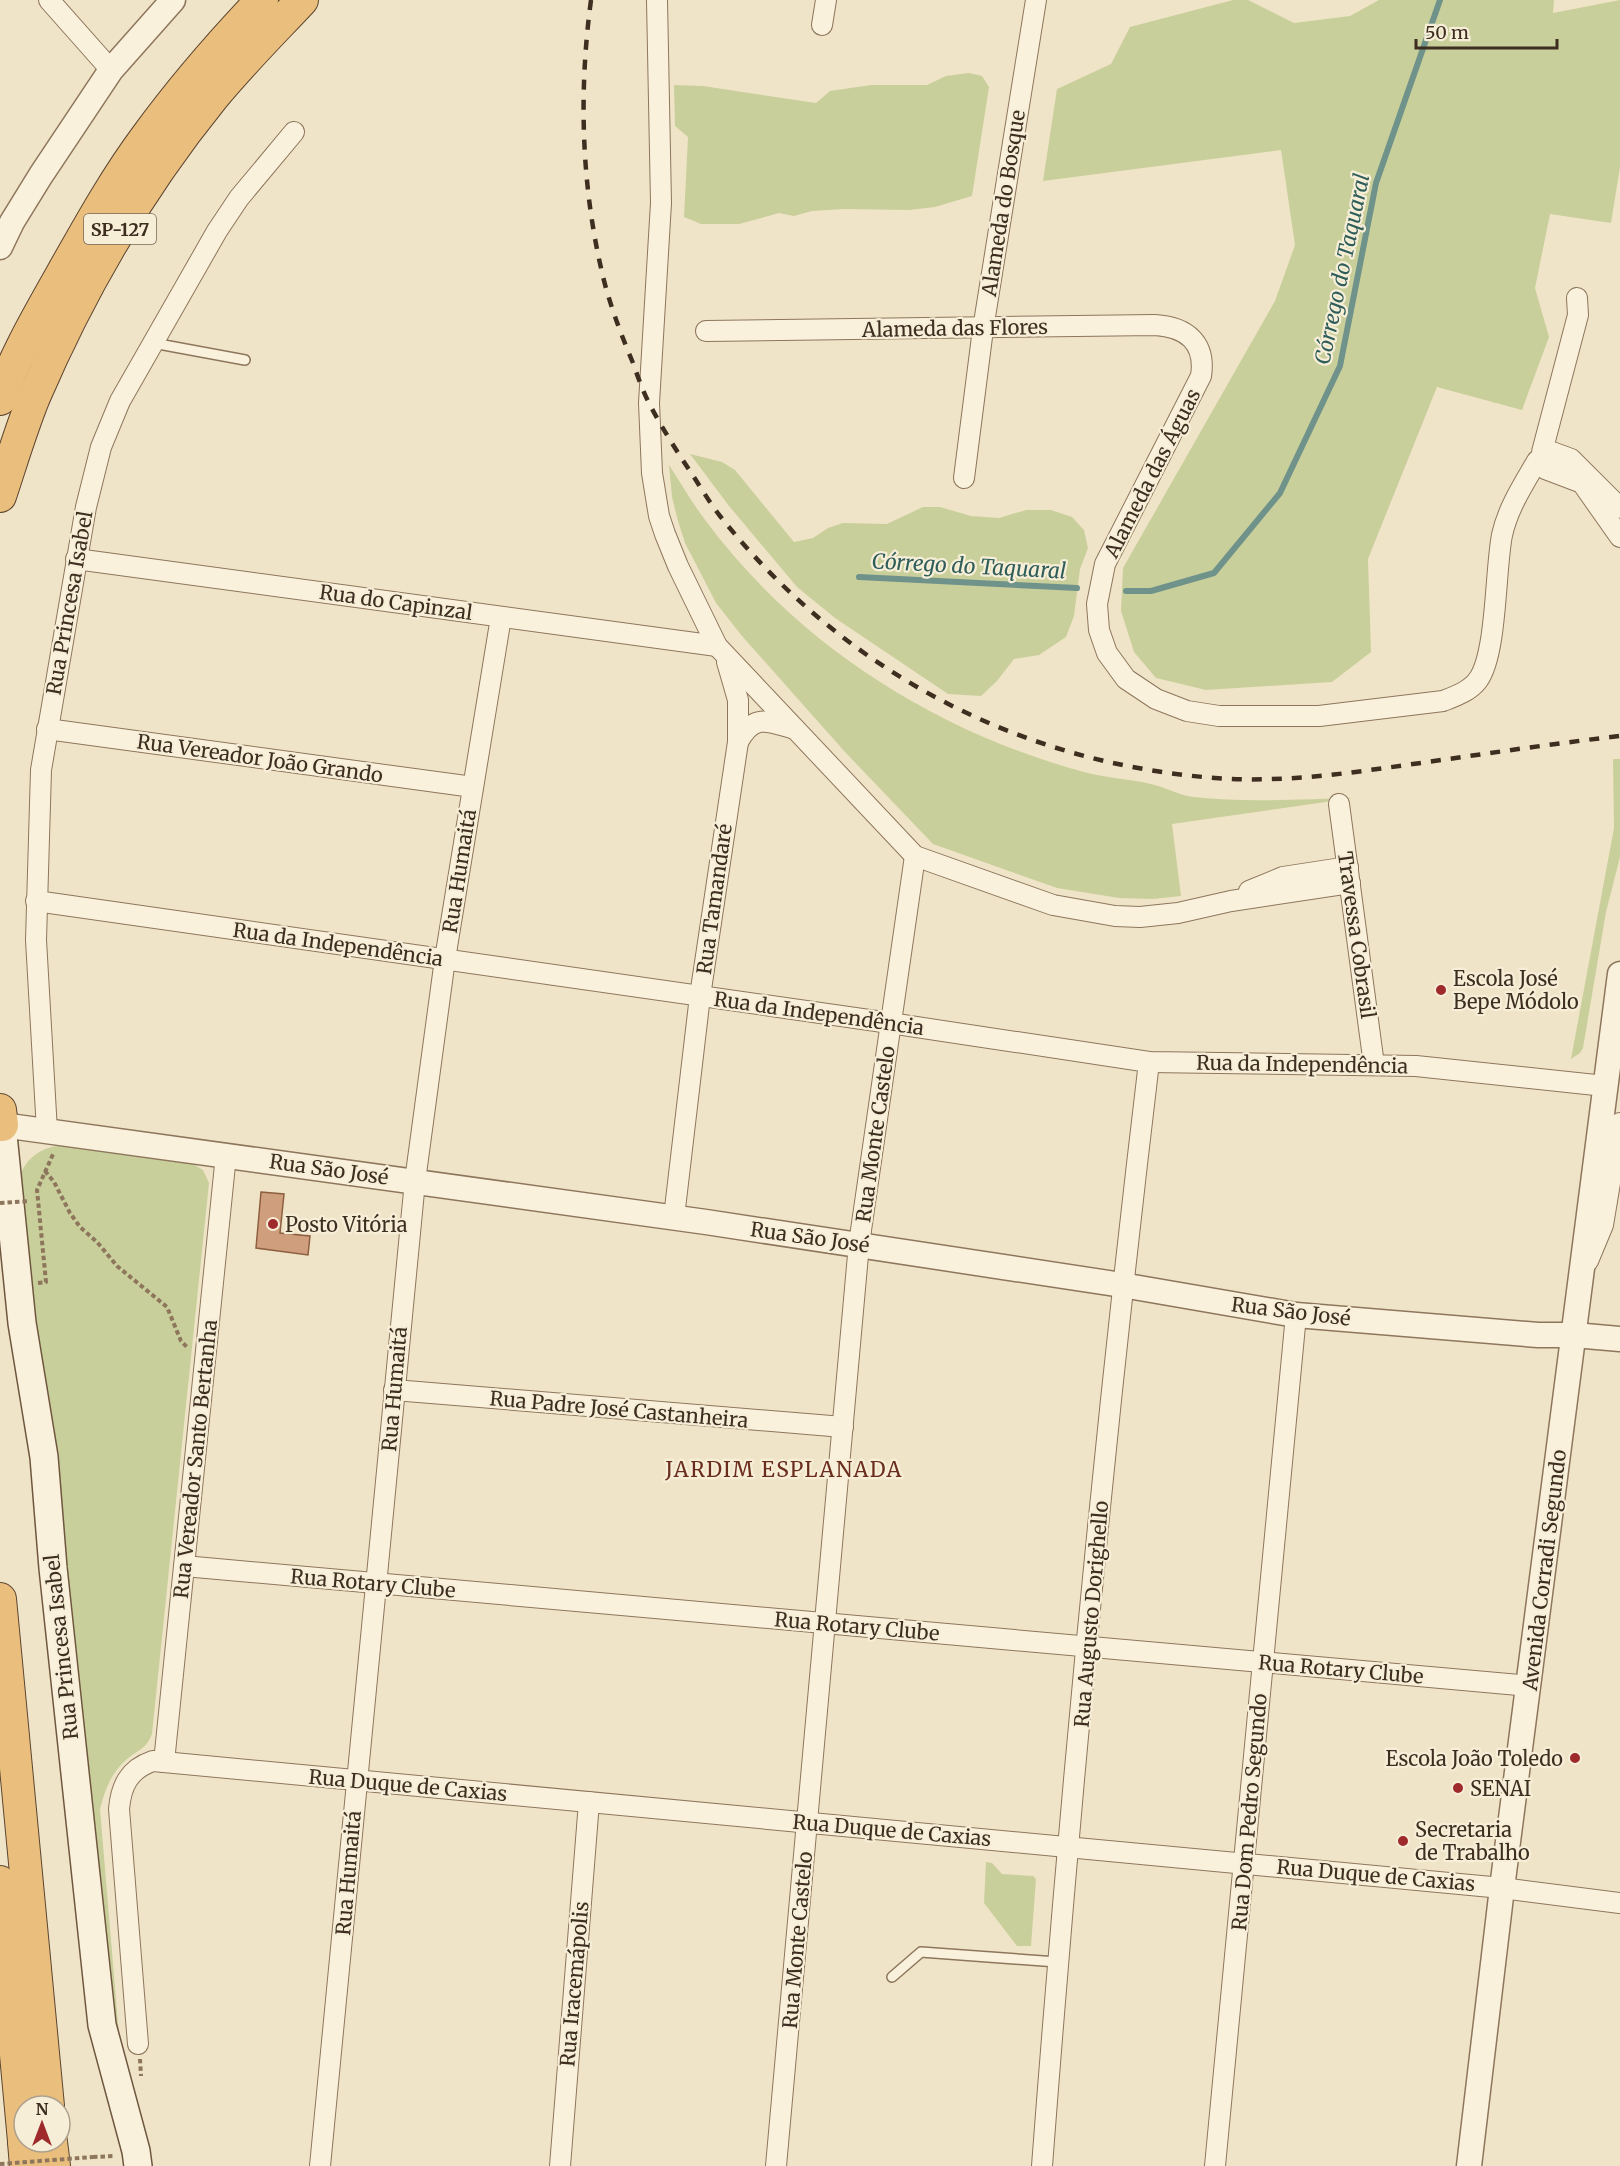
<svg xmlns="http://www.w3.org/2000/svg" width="1620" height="2166" font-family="Merriweather,serif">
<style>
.green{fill:#c9cf9b}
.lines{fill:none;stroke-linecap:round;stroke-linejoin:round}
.stream{stroke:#6f938a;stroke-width:6}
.building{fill:#cf9f7d;stroke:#8d5f41;stroke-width:1.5}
.service-casing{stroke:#8d765c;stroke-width:12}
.minor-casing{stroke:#8d765c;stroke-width:22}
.tertiary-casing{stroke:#8d765c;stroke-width:27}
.secondary-casing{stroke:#6f573f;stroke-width:30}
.trunk-casing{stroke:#5b4430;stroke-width:34}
.path{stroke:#8d765c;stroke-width:4;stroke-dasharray:4.5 3;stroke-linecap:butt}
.service{stroke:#faf1dc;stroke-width:9}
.minor{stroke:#faf1dc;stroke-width:20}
.tertiary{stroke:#faf1dc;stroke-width:24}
.secondary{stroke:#faf1dc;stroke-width:27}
.trunk{stroke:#eabe7c;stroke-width:32}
.rail{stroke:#3d2e20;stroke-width:4.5;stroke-dasharray:10 10;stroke-linecap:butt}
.path-bridge{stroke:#8d765c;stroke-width:4;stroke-dasharray:4.5 3;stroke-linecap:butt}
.poi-dot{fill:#9e2a2b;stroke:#f7eed8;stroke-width:2}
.labels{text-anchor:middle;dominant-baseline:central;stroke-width:4.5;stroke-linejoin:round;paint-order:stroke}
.shield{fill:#f7eed8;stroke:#756857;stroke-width:1.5}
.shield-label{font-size:18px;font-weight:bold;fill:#3d2e20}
.street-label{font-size:20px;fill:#3d2e20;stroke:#f7eed8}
.poi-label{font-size:20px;fill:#3d2e20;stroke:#f7eed8;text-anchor:start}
.water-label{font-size:21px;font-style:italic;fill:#2f5d5a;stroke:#f7eed8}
.neighbourhood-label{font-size:21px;letter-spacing:1.5px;fill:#6b2e1e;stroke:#f7eed8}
</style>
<rect width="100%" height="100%" fill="#f0e4c8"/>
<!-- green -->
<g class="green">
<polygon points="1233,0 1248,0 1294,23 1350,16 1379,0 1554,0 1553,13 1620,0 1620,167 1611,223 1550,214 1535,288 1549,337 1522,410 1437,387 1368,559 1371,652 1332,682 1206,690 1156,678 1134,652 1121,611 1123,568 1275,301 1295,245 1281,150 1043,181 1057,89 1111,64 1130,27"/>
<polygon points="969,73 982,76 989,87 972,196 935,207 909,210 844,209 812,211 794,216 779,213 739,224 701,224 684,217 688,137 675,126 674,85 703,86 816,103 830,91 871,85 927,85 946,76"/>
<polygon points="690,454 722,462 735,470 794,542 813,538 828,528 843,523 887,524 923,507 940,507 971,516 999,518 1026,510 1051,510 1072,517 1084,530 1088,548 1080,569 1074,616 1066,637 1039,655 1014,659 997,681 981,696 948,694 835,618 797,587 729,506"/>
<path d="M669,465c12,18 23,38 37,56 92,124 230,211 378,251 22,6 45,7 67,12 15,3 29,12 43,13 53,6 106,2 159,1l-181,26 9,72 -28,3 -34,-1 -62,-10 -124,-44 -88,-92 -103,-116 -26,-33 -31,-60 -7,-22 -6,-24z"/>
<polygon points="1613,759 1620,759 1620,857 1606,912 1583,1048 1580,1053 1571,1059 1614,828"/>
<path d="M61,1145l130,18 12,7 6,13 -57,551c-6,16 -15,16 -26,26 -15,13 -21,30 -26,49l20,238 -7,-23 -77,-674 -17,-172c7,-20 21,-30 42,-33z"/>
<polygon points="986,1862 992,1863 1002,1874 1033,1876 1036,1879 1031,1946 1017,1946 984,1903"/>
</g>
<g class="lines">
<!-- stream -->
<g class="stream">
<polyline points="859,577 1077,588"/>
<polyline points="1126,591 1151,591 1214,573 1280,493 1340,366 1376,183 1440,0"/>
</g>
</g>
<!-- building -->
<polygon class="building" points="261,1192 284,1194 280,1233 310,1236 308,1255 256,1248"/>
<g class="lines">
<!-- service casing -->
<g class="service-casing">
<g id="service">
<polyline points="153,343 245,360"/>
<polyline points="892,1977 921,1952 1057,1962"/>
</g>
</g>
<!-- minor casing -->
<g class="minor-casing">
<g id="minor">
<polyline points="49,0 111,70"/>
<polyline points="657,0 661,203 649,403 652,473 659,516 665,534 678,566 717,646 915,856 1053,905 1115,916 1140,917 1178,913 1231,901 1350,883"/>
<polyline points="822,25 826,0"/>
<path d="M706,331l449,-6c32,2 51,18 46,51l-96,188 -8,40 2,26 8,23 19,26 30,20 31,12 32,5h100l124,-15c13,-5 27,-10 35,-21 19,-26 17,-109 24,-145 6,-27 21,-50 35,-74"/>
<polyline points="1542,452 1578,315 1577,298"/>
<polyline points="1552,452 1571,459 1620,508"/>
<polyline points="1545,469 1582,483 1620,537"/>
<polyline points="964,478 983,329 1036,0"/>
<polyline points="76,559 717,646"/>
<polyline points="47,729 473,787"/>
<path d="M738,742c16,-29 29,-21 57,-13"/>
<polyline points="1339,804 1374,1065"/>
<polyline points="1249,891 1283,877 1348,867"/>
<polyline points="36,901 890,1023 1149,1062 1416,1066 1605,1086"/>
<polyline points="47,1131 36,940 41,770 86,507 101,447 120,401 217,231 239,198 294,132"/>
<polyline points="674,1217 700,996 738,742 738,700 727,662"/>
<polyline points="1588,1261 1603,1225 1620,1123"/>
<polyline points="394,1390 843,1427"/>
<polyline points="184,1566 1530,1686"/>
<polyline points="164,1762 226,1155"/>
<path d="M138,2044l-19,-235c2,-23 10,-40 34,-48l1349,127 118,15"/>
<polyline points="320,2166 415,1181 445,959 501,617"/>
<polyline points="560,2166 589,1802"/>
<polyline points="776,2166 859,1244 915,856"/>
<path d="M1042,2166c28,-369 63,-737 107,-1104"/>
<polyline points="1215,2166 1296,1315"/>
</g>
</g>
<!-- tertiary casing -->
<g class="tertiary-casing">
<g id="tertiary">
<polyline points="0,247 12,222 41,175 111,70 173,0"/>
<polyline points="2,1125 706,1222 1122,1285 1296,1315 1538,1335 1574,1335 1620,1339"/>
<polyline points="1469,2166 1502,1888 1620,974"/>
</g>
</g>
<!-- secondary casing -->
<g class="secondary-casing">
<polyline id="secondary" points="2,1125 22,1323 44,1457 53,1568 102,2025 136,2151 138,2166"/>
</g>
<!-- trunk casing -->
<g class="trunk-casing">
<g id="trunk">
<path d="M0,399c15,-44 40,-86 63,-127 26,-46 52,-93 84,-136 35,-48 74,-93 115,-136"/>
<path d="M0,496c11,-33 21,-67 34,-99 46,-107 105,-209 179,-300 28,-34 59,-65 89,-97"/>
<polyline points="0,1110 2,1125"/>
<polyline points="0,1599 48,2106"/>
<polyline points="0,1882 24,2141"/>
<polyline points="24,2142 26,2166"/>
<polyline points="51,2142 54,2166"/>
</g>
</g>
<!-- path -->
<g class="path">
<polyline points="45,1171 54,1182 70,1213 80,1227 97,1242 117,1266 167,1307 181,1341 187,1347"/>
<polyline points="38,1283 46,1282 37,1190 54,1152"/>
<polyline points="140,2059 141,2076"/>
<polyline points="93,2157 115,2156"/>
</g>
<!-- service -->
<use href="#service" class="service"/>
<!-- minor -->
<use href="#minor" class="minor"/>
<!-- tertiary -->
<use href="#tertiary" class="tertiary"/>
<!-- secondary -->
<use href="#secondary" class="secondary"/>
<!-- trunk -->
<use href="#trunk" class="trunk"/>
<!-- rail -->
<path class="rail" d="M591,0c-12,89 -10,180 10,268 7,32 19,64 32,95 5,14 10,29 17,42 12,23 26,45 40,66 10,15 19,31 30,45 123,155 298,247 495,262 64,5 128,-4 191,-13 72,-10 143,-21 214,-29"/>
<!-- path-bridge -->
<g class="path-bridge">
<polyline points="0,1203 29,1201"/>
<polyline points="0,2164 93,2157"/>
</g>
</g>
<!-- markers -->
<g class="poi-dot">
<circle cx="1441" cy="990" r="6"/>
<circle cx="273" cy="1224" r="6"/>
<circle cx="1575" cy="1758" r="6"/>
<circle cx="1458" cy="1788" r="6"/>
<circle cx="1403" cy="1841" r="6"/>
</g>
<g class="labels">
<!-- shield labels -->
<rect class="shield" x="84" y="214" width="72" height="30" rx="4.5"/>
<g class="shield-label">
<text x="120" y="229">SP-127</text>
</g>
<!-- street labels -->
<g class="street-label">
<text transform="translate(1003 203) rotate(-81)">Alameda do Bosque</text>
<text transform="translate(955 328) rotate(-1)">Alameda das Flores</text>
<text transform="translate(1152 473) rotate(-63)">Alameda das Águas</text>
<text transform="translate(396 602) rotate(8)">Rua do Capinzal</text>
<text transform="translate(69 603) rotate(-80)">Rua Princesa Isabel</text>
<text transform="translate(260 758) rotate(8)">Rua Vereador João Grando</text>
<text transform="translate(459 871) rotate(-81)">Rua Humaitá</text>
<text transform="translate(714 899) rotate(-82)">Rua Tamandaré</text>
<text transform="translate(1357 935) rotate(82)">Travessa Cobrasil</text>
<text transform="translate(338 944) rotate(8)">Rua da Independência</text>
<text transform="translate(819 1013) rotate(8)">Rua da Independência</text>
<text transform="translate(1302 1064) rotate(1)">Rua da Independência</text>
<text transform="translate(875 1134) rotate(-82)">Rua Monte Castelo</text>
<text transform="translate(329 1169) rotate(8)">Rua São José</text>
<text transform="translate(810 1237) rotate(8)">Rua São José</text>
<text transform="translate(1291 1311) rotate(7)">Rua São José</text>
<text transform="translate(394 1389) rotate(-85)">Rua Humaitá</text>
<text transform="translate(619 1409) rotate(5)">Rua Padre José Castanheira</text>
<text transform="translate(195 1459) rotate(-84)">Rua Vereador Santo Bertanha</text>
<text transform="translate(1544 1570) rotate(-83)">Avenida Corradi Segundo</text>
<text transform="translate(373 1583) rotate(5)">Rua Rotary Clube</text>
<text transform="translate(1091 1614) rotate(-85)">Rua Augusto Dorighello</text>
<text transform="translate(857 1626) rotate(5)">Rua Rotary Clube</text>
<text transform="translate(61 1647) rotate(-96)">Rua Princesa Isabel</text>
<text transform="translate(1341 1669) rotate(5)">Rua Rotary Clube</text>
<text transform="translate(408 1785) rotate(5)">Rua Duque de Caxias</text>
<text transform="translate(1249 1812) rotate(-85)">Rua Dom Pedro Segundo</text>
<text transform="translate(892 1830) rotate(5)">Rua Duque de Caxias</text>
<text transform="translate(348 1873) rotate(-85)">Rua Humaitá</text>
<text transform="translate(1376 1875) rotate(5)">Rua Duque de Caxias</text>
<text transform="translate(797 1940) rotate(-85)">Rua Monte Castelo</text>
<text transform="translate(574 1984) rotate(-85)">Rua Iracemápolis</text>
</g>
<!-- poi labels -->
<g class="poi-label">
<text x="1453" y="978">Escola José<tspan x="1453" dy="23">Bepe Módolo</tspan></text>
<text x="285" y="1224">Posto Vitória</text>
<text x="1563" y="1758" text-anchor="end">Escola João Toledo</text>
<text x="1470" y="1788">SENAI</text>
<text x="1415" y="1829">Secretaria<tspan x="1415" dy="23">de Trabalho</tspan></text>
</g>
<!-- water labels -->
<g class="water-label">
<text transform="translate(1342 269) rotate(-78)">Córrego do Taquaral</text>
<text transform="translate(969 566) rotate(3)">Córrego do Taquaral</text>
</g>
<!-- neighbourhood labels -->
<g class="neighbourhood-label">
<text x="784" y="1469">JARDIM ESPLANADA</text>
</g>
</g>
<!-- north arrow -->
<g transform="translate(42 2124)"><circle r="28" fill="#f7eed8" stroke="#ada18e" stroke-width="1.5"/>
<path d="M0-4.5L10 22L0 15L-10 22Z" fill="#9e2a2b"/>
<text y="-9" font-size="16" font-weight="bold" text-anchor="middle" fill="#3d2e20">N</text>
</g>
<!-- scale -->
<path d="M1416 39v9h141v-9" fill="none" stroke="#3d2e20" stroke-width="3"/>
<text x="1425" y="39" font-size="18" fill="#3d2e20" stroke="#f7eed8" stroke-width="4.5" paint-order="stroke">50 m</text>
</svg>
